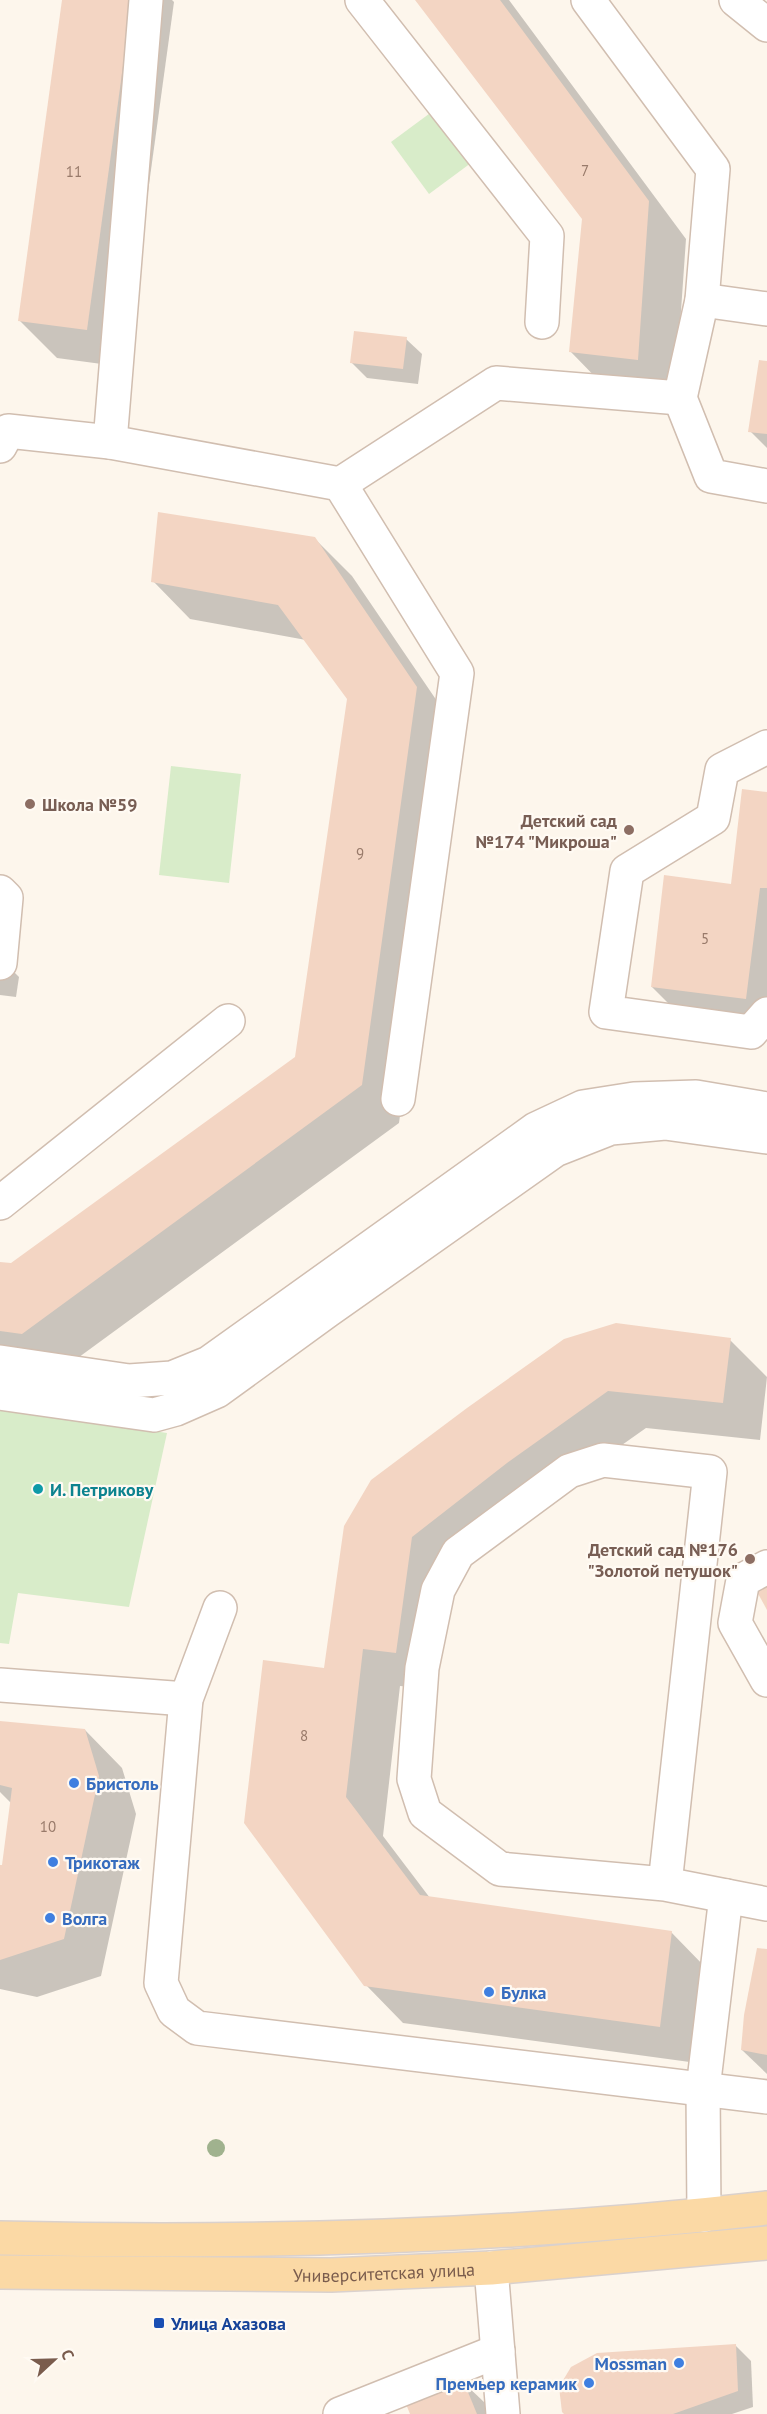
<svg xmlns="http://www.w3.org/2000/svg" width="767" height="2414" font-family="'PT Sans',sans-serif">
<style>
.green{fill:#d8ecc9}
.shadow{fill:#0003}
.building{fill:#f3d5c3}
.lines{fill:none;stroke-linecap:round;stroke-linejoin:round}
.minor-casing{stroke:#d1beb0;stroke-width:36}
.major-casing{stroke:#dad1cd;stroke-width:36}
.minor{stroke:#fff;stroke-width:33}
.major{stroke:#fbd9a5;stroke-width:33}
.tree{fill:#a0b28e}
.education-dot{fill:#8d6e63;stroke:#fffaf3;stroke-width:2}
.culture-dot{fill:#0f9aa8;stroke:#fffaf3;stroke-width:2}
.shop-dot{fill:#3f7fe0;stroke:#fffaf3;stroke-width:2}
.transit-dot{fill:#1a4fb4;stroke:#fffaf3;stroke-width:2}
.labels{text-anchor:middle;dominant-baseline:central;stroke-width:4.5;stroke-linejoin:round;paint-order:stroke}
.number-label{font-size:15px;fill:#987a6a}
.education-label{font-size:18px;font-weight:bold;fill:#785e54;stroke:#fffaf3;text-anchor:end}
.culture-label{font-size:18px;font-weight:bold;fill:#0d838f;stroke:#fffaf3;text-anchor:start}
.shop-label{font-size:18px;font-weight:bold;fill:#366cbe;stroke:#fffaf3;text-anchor:start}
.street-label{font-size:18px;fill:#7a5c4d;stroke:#fffaf3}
.transit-label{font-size:18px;font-weight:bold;fill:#164399;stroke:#fffaf3;text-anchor:start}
</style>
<rect width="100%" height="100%" fill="#fdf6ec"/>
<!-- green -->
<g class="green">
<polygon points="437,108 475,160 429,194 391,142"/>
<polygon points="171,766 241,774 229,883 159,875"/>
<polygon points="0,1408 167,1433 129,1607 18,1593 9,1644 0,1643"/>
</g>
<!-- shadow -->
<g class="shadow">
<polygon points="64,0 172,0 174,2 124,367 57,358 20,321"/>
<polygon points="417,0 509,0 686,239 675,397 607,389 570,351 583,219"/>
<polygon points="406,339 422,354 418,384 367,378 352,363"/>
<polygon points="767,363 767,448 750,431"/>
<polygon points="314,538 352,576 454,726 399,1123 60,1371 0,1363 0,1263 11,1265 296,1058 349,698 306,640 190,619 153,581"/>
<polygon points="767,793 767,1025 679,1014 652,987 732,885"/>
<polygon points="0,958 19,977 16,997 0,995"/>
<polygon points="730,1340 767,1377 760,1440 646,1428 544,1500 449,1574 433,1689 400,1686 383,1836 430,1898 671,1932 708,1970 697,2063 403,2023 366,1985 326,1670 372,1481"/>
<polygon points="0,1722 85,1730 122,1768 136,1814 101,1976 37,1997 0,1989 0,1867 3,1867 11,1803 0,1792"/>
<polygon points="767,1951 767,2074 742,2050"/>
<polygon points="736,2346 751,2361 753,2407 732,2414 566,2414"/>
<polygon points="463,2382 485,2403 489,2414 412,2414"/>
</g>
<!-- building -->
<g class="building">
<polygon points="62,0 132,0 87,330 18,321"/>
<polygon points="415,0 500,0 649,201 638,360 569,352 582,219"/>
<polygon points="354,331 407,337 403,369 350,363"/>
<polygon points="759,360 767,361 767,434 748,432"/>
<polygon points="158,512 315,537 417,687 362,1085 22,1334 0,1331 0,1262 11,1263 295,1057 347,699 278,605 151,582"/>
<polygon points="742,789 767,792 767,888 760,888 746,999 651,987 664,875 731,884"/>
<polygon points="616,1323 731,1338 723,1403 608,1391 507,1463 412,1537 396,1653 363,1649 346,1797 420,1895 672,1931 660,2027 364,1986 244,1823 263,1660 324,1668 344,1526 371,1480 467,1408 564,1339"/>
<polygon points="767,1582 767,1610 755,1588"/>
<polygon points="0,1721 85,1729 99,1776 64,1939 0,1960 0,1865 2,1865 12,1788 0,1785"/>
<polygon points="757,1948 767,1949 767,2055 741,2050 744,2015"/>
<polygon points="736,2344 738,2391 673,2414 564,2414 562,2412 559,2387 571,2367 597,2353"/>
<polygon points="463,2380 477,2414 410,2414 406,2404"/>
</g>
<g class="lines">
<!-- minor casing -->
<g class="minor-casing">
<g id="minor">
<polyline points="146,0 110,442 340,484 457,673 398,1099"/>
<polyline points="362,0 547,236 542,322"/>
<polyline points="736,0 767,25"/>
<polyline points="702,300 767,309"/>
<polyline points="680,398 711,476 767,486"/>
<polyline points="0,446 8,431 110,442"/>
<polyline points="340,484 496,383 680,398 702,300 713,169 588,0"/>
<polyline points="767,747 722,770 713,818 627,871 606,1012 751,1032 767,1014"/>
<polyline points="0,892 6,898 0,963"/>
<polyline points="0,1203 228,1021"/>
<polyline points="0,1362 129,1381 172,1378 209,1363 536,1129 583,1107 634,1099 696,1097 767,1109"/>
<polyline points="0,1393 154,1415 176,1409 217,1391 327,1311 555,1150 611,1128 665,1123 767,1137"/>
<polyline points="767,1567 743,1580 735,1623 767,1680"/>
<polyline points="220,1608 186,1699 161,1983 174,2011 197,2028 767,2097"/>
<polyline points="0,1685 186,1699"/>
<polyline points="665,1884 500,1869 425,1813 414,1779 422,1668 438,1590 458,1553 569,1471 603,1460 710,1472 665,1884 726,1896"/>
<polyline points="704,2215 703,2089 726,1896 767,1904"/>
<polyline points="491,2268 503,2414"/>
<polyline points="340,2414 498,2351"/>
</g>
</g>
<!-- major casing -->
<g class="major-casing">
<g id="major">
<path d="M0,2238c256,6 513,-1 767,-30"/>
<path id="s1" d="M0,2272l331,3 160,-7 276,-25"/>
</g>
</g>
<!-- minor -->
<use href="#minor" class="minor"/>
<!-- major -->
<use href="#major" class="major"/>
</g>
<!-- trees -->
<circle class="tree" cx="216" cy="2148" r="9"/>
<!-- markers -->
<g class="education-dot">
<circle cx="30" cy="804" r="6"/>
<circle cx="629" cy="830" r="6"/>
<circle cx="750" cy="1559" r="6"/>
</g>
<circle class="culture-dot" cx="38" cy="1489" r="6"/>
<g class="shop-dot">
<circle cx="74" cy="1783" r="6"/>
<circle cx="53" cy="1862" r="6"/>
<circle cx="50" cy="1918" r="6"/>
<circle cx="489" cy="1992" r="6"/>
<circle cx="679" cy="2363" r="6"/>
<circle cx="589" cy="2383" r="6"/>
</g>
<rect class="transit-dot" x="153" y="2317" width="12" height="12" rx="3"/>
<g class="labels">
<!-- number labels -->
<g class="number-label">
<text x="585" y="170">7</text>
<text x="74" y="171">11</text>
<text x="360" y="853">9</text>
<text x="705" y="938">5</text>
<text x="304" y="1735">8</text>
<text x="48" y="1826">10</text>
</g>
<!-- education labels -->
<g class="education-label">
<text x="42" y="804" text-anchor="start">Школа №59</text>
<text x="617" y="820">Детский сад<tspan x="617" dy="21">№174 "Микроша"</tspan></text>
<text x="738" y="1549">Детский сад №176<tspan x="738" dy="21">"Золотой петушок"</tspan></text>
</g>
<!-- culture labels -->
<g class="culture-label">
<text x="50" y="1489">И. Петрикову</text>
</g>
<!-- shop labels -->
<g class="shop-label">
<text x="86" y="1783">Бристоль</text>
<text x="65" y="1862">Трикотаж</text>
<text x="62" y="1918">Волга</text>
<text x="501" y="1992">Булка</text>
<text x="667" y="2363" text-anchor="end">Mossman</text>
<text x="577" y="2383" text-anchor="end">Премьер керамик</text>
</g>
<!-- street labels -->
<g class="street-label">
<text stroke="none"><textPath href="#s1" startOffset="384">Университетская улица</textPath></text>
</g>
<!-- transit labels -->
<g class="transit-label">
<text x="171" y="2323">Улица Ахазова</text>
</g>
</g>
<!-- north arrow -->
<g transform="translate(54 2360) rotate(68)" stroke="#fffaf3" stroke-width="4.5" paint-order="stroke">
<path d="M0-4.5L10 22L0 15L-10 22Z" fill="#7a5c4d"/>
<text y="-9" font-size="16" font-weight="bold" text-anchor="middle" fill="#7a5c4d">С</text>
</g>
</svg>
